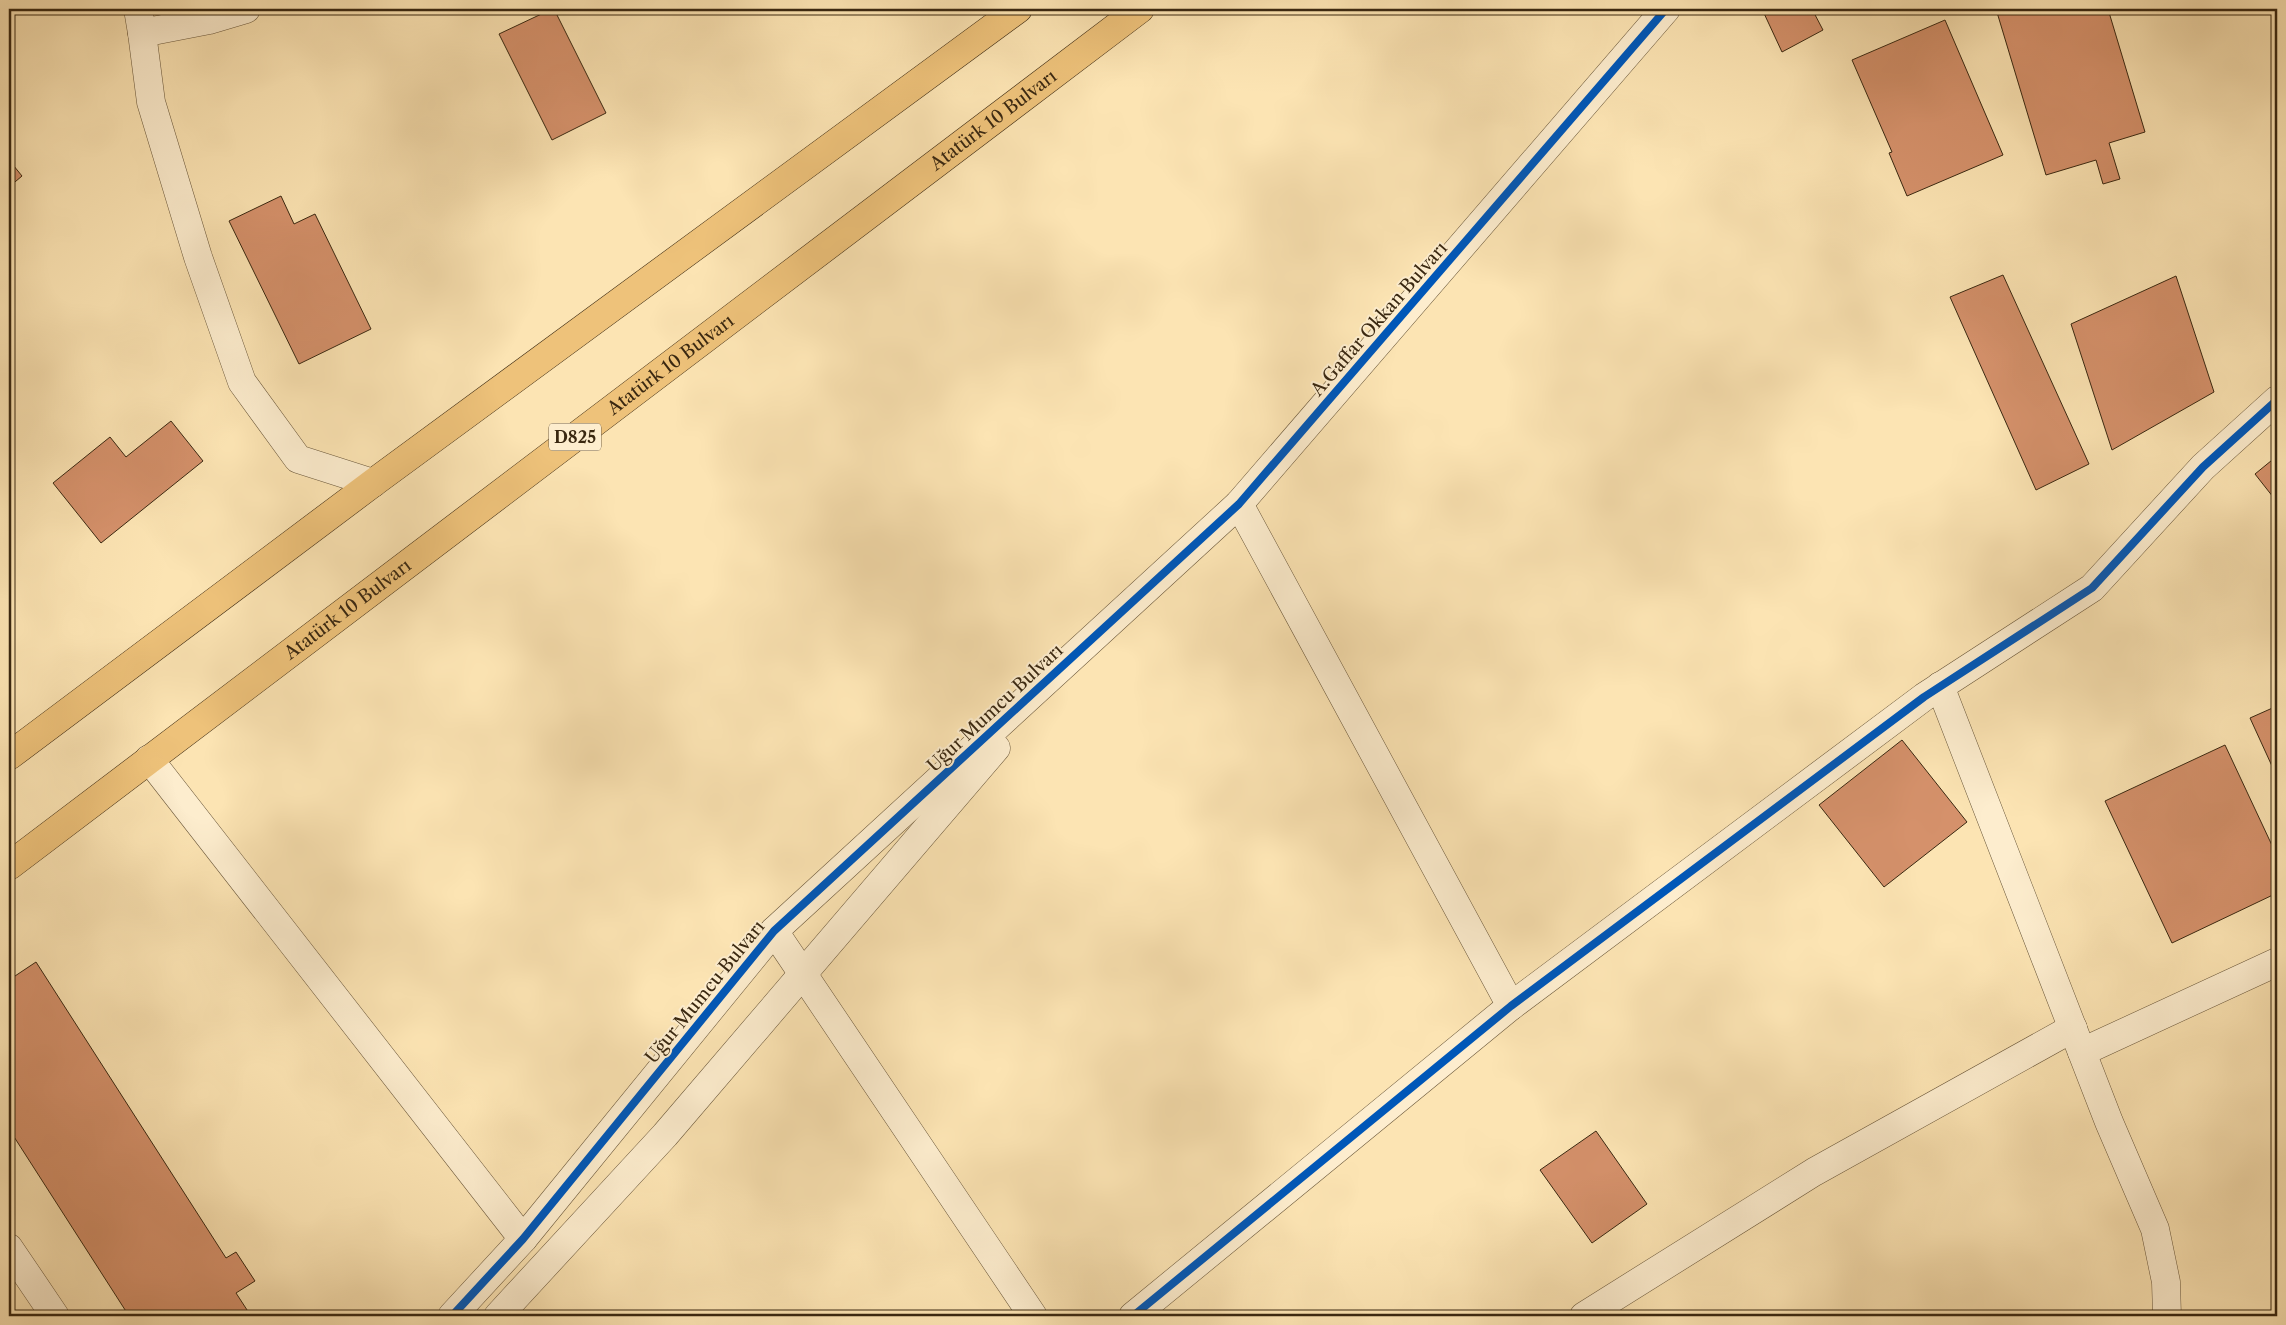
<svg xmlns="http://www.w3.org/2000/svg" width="2286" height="1325" font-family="'Libre Caslon Text',serif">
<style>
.building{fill:#d5916b;stroke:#3a2811}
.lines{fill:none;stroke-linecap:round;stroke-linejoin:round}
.minor-casing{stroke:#6a573a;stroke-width:29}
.highway-casing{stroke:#3a2811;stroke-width:29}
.minor{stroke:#fdedce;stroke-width:28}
.highway{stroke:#eec27a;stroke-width:28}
.cycleway-casing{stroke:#fdedce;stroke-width:11}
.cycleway{stroke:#0057b8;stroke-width:8}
.labels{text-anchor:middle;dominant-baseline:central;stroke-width:4;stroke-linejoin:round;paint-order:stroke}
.shield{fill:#fdedce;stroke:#74634a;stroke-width:1}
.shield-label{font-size:16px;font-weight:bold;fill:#3a2811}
.street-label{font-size:18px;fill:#3a2811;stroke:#fdedce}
</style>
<rect width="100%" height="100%" fill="#fce4b3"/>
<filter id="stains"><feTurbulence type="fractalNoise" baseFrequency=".004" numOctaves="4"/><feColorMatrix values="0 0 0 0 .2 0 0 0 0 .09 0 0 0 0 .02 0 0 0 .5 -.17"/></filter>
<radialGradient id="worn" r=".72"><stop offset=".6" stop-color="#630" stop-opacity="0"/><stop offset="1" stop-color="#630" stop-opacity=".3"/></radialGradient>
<!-- building -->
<g class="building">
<polygon points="552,9 554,9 606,113 552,140 499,34"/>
<polygon points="1762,9 1812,9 1823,30 1782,52"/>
<polygon points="1996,9 2108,9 2145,132 2109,143 2120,179 2103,184 2096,160 2046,175"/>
<polygon points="1945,20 2003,155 1907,196 1889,153 1892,152 1852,60"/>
<polygon points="9,160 22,176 9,187"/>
<polygon points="281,196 294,224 315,214 371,329 299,364 229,221"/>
<polygon points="2003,275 2089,464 2036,490 1950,297"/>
<polygon points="2176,276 2214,392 2112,450 2071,324"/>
<polygon points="171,421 203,461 101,543 53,483 110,437 126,457"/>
<polygon points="2277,456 2277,502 2255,474"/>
<polygon points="2277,706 2277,777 2250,718"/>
<polygon points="1902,740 1967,822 1884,887 1819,805"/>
<polygon points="2225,745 2277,856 2277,893 2172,943 2105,801"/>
<polygon points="36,962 226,1258 236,1252 255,1281 236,1293 251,1316 129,1316 9,1129 9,980"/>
<polygon points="1596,1131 1647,1204 1592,1243 1540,1170"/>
<polygon points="2185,1312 2251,1314 2251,1316 2186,1316"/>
</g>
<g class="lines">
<!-- minor casing -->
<g class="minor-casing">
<g id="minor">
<polyline points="138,9 142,33"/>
<polyline points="246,9 209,20 142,33 151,102 198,257 242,382 298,459 373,483"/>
<polyline points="1239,504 1511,1006"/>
<polyline points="1940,686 2109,1122 2155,1229 2166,1282 2167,1316"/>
<polyline points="149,759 523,1239"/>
<polyline points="774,931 1033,1316"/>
<polyline points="2082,1052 2277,962"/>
<polyline points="9,1248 55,1316"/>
<polyline points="452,1316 523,1239 774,931 1239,504 1666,9"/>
<polyline points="498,1316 665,1135 996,748"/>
<polyline points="1133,1316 1511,1006 1924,697 2092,588 2203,467 2277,400"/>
<polyline points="1584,1316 1814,1172 2073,1028"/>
</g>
</g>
<!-- highway casing -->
<g class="highway-casing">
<g id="highway">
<polyline points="9,756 373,483 1018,9"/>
<path id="s1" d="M9,866l1131,-857"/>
</g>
</g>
<!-- minor -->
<use href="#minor" class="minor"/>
<!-- highway -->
<use href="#highway" class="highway"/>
<!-- cycleway casing -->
<g class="cycleway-casing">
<g id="cycleway">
<polyline points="452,1316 523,1239 774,931 1239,504 1666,9"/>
<polyline points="1133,1316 1511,1006 1924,697 2092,588 2203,467 2277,400"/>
</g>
</g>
<!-- cycleway -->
<use href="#cycleway" class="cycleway"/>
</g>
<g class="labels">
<!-- shield labels -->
<rect class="shield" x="549" y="423.5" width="52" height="27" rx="4"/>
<g class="shield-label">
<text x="575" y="437">D825</text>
</g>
<!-- street labels -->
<g class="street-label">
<text stroke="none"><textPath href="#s1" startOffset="1235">Atatürk 10 Bulvarı</textPath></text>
<text transform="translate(1379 319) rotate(-49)">A.Gaffar Okkan Bulvarı</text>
<text stroke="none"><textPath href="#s1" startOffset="830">Atatürk 10 Bulvarı</textPath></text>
<text stroke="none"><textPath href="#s1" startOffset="425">Atatürk 10 Bulvarı</textPath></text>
<text transform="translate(995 708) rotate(-43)">Uğur Mumcu Bulvarı</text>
<text transform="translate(705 992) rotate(-51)">Uğur Mumcu Bulvarı</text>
</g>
</g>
<!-- margin -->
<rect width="2286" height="1325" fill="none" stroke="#fce4b3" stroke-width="30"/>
<rect x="10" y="10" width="2266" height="1305" fill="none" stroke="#3a2811" stroke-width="2.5"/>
<rect x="15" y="15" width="2256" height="1295" fill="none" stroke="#3a2811"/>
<rect width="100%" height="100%" filter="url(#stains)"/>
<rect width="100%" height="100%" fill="url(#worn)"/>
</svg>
